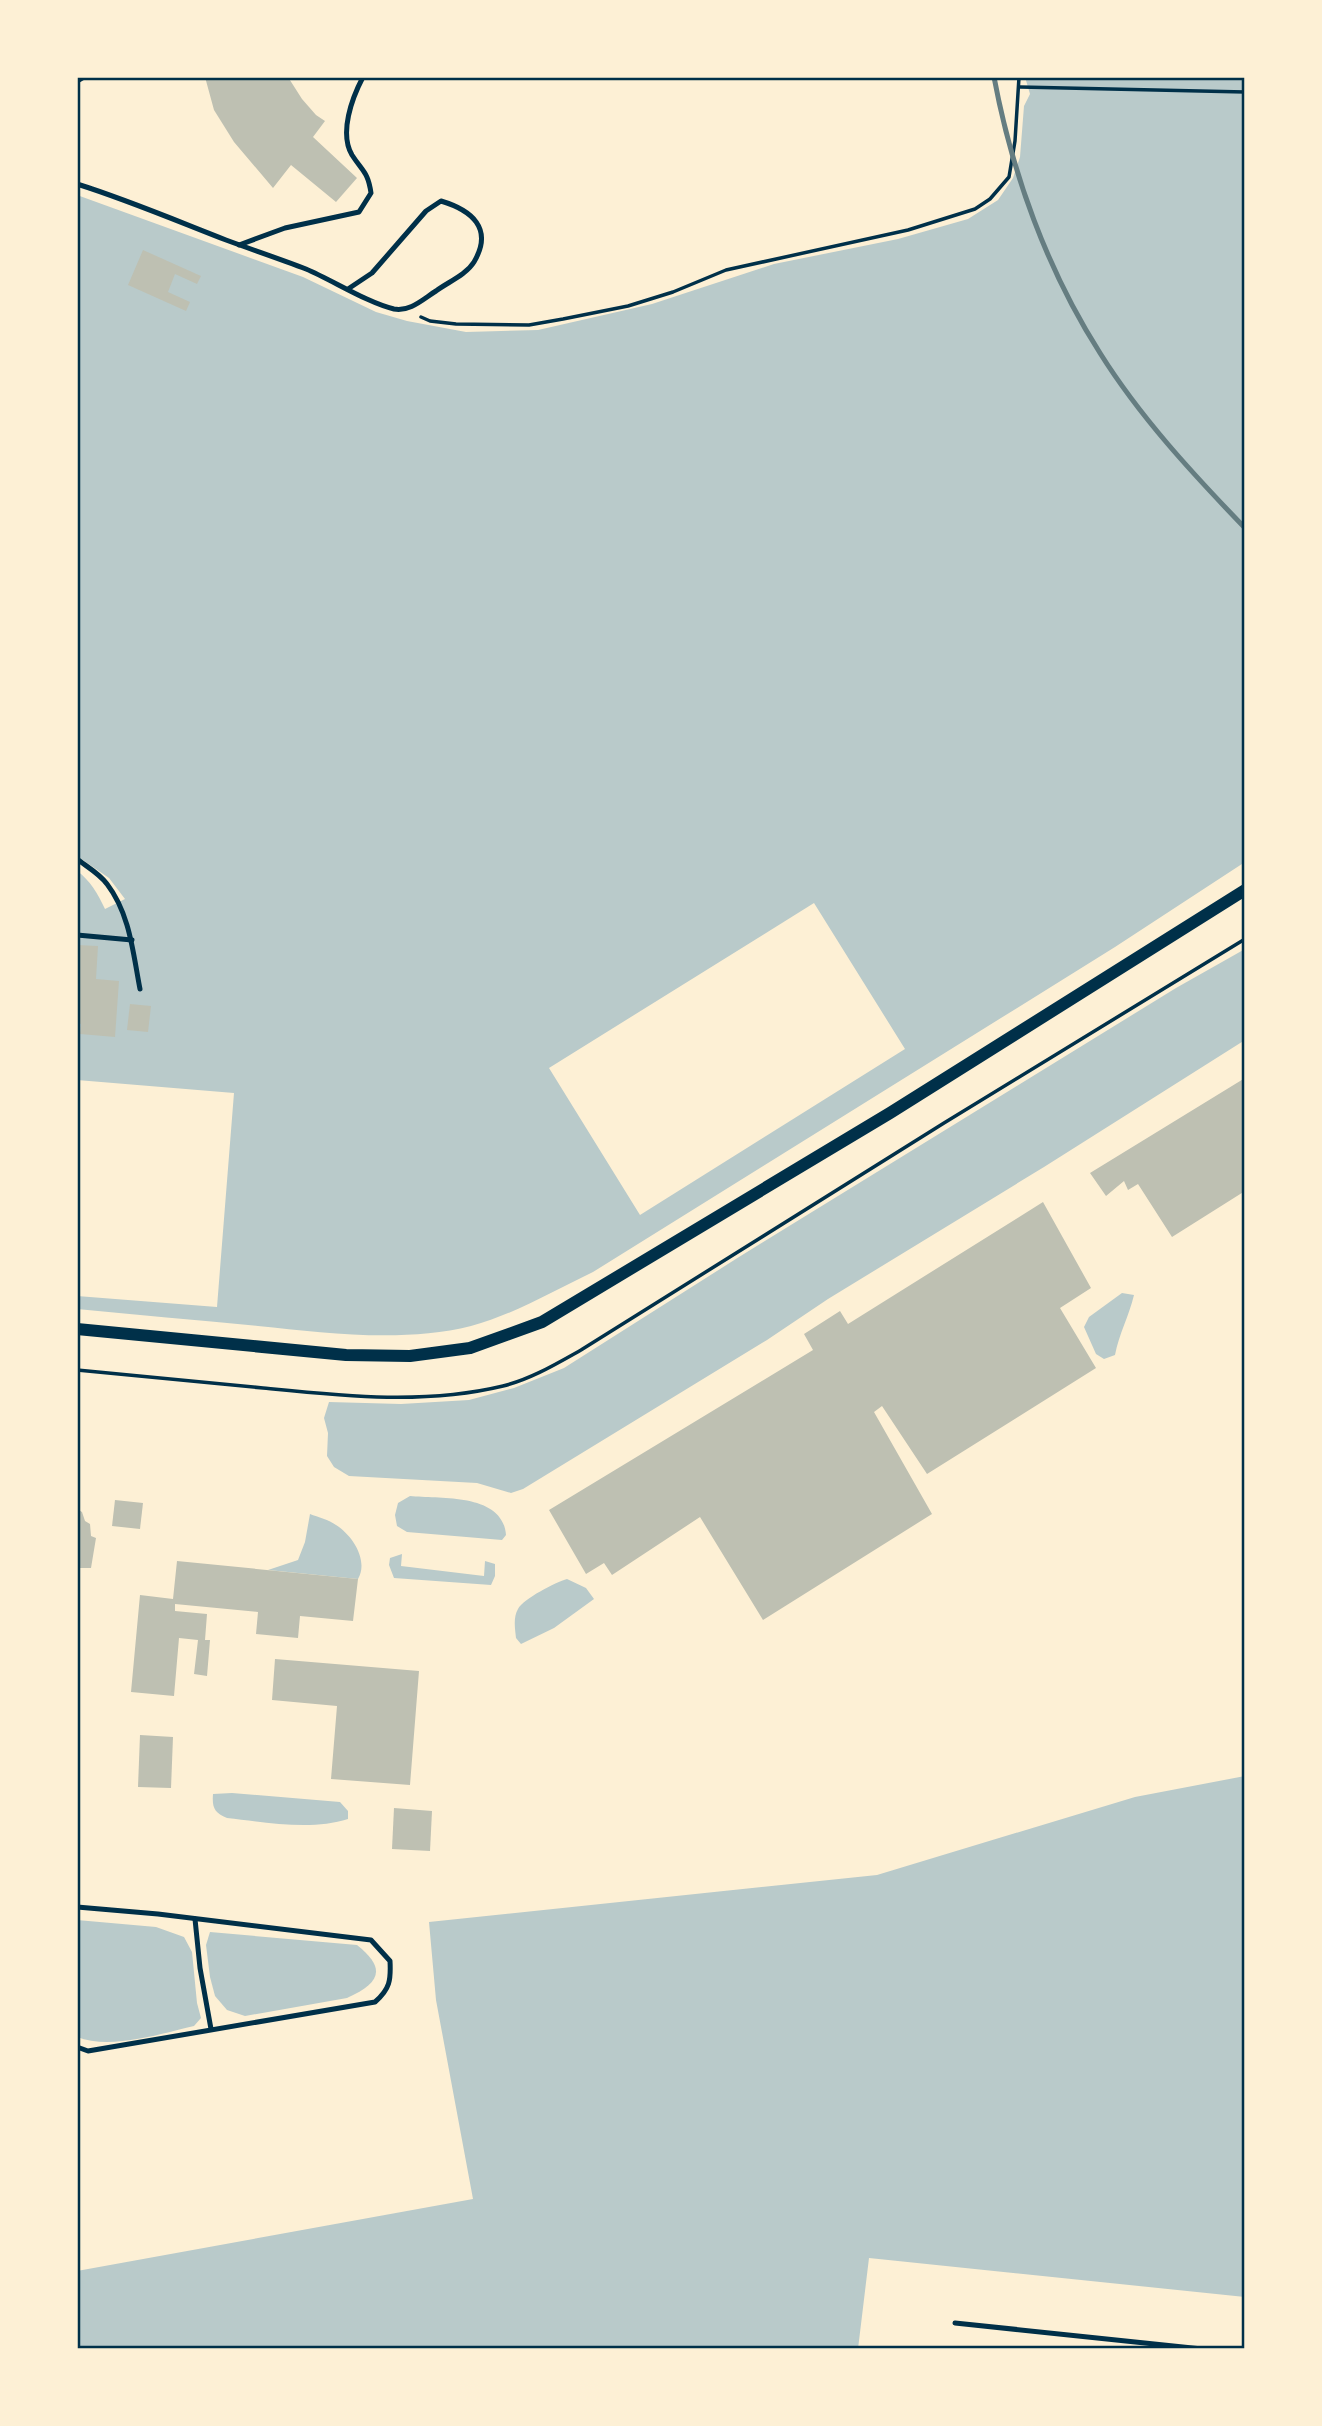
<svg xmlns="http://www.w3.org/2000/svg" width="1322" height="2426" font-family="Cabin,sans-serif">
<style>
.green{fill:#b9caca;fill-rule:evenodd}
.building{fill:#bec0b2}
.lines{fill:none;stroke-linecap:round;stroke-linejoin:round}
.path{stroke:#003049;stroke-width:3.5}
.service{stroke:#003049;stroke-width:5}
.minor{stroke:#003049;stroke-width:7}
.tertiary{stroke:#003049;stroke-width:12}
.rail{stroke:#657d81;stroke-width:5}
.neatline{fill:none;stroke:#003049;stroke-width:2.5}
</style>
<rect width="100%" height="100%" fill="#fdf0d5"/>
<!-- green -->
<g class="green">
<path d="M1025,77h220v785l-130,85 -522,325c-40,19 -78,42 -122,54 -68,17 -145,7 -213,0 -60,-6 -121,-11 -181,-17v-13l140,11 17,-214 -157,-13v-209c13,9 21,23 28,38l20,-10 -16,-21 -32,-22v-661l226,82 73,35 31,9 59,11 72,-2 114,-26 122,-40 124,-25 70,-20 30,-19 15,-22 7,-21 4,-51 6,-12zM814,903l91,146 -265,166 -91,-147z"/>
<polygon points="1245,949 1245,1040 1044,1167 828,1299 767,1340 523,1489 511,1493 477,1483 349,1476 334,1467 327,1456 328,1433 324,1418 329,1402 401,1404 469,1400 514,1388 564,1368 739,1257 1176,988"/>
<path d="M1122,1293l12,2c-5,21 -15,39 -19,60l-11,4 -8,-5 -12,-27 5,-10z"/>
<path d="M410,1496c31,3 93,-3 96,39l-4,5 -95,-8 -10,-6 -2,-11 3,-12z"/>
<path d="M310,1514c8,3 19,6 26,11 16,10 33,35 22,54l-90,-9 30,-10 7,-18z"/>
<polygon points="402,1554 401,1566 484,1576 485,1561 495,1564 495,1576 491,1585 394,1578 389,1565 390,1558"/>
<path d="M567,1579l19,9 8,11 -40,29 -33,16 -5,-6c-1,-9 -3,-21 2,-29 5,-10 38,-27 49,-30z"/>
<polygon points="1245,1776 1245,2297 869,2258 858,2349 77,2349 77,2271 473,2199 436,2000 429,1922 877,1875 1135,1797"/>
<path d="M232,1793l108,9 8,9v8c-37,12 -83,3 -121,-1 -13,-5 -15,-11 -14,-24z"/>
<path d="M77,1920l79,7 28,10 8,15 5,51 4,15 -7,8c-34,8 -84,24 -117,11z"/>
<path d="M210,1932l147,13c30,24 23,38 -10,53l-102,18 -18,-6 -12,-14 -5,-19 -4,-32z"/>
</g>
<!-- building -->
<g class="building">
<polygon points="205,77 288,77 302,99 316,115 325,121 313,137 357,178 336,202 291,165 273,188 234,142 214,110"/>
<polygon points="143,250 201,276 197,284 175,274 168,292 190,302 186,311 128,285"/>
<polygon points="77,945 98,946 96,979 119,981 115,1037 80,1034 81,1024 77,1023"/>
<polygon points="130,1004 151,1006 148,1032 127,1030"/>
<polygon points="1245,1078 1245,1191 1172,1237 1138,1184 1128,1190 1124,1181 1106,1196 1090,1173"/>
<polygon points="1043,1202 1091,1288 1060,1308 1096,1368 927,1474 882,1406 874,1412 932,1514 763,1620 700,1517 612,1575 604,1563 586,1574 549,1510 813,1350 804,1334 840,1311 848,1324"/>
<polygon points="115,1500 143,1503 140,1529 112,1526"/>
<polygon points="77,1509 82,1512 85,1521 90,1524 91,1536 96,1538 91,1568 77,1568"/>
<polygon points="177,1561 358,1579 353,1621 300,1616 298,1638 256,1634 258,1612 175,1604 175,1611 207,1614 205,1640 210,1640 207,1676 194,1674 198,1640 179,1638 174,1696 131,1692 140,1595 173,1599"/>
<polygon points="275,1659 419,1671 410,1785 331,1779 337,1706 272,1700"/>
<polygon points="140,1735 173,1737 171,1788 138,1787"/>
<polygon points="394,1808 432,1811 430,1851 392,1849"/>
</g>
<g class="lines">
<!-- path -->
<g class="path">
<polyline points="1020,87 1245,92"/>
<polyline points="421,317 430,321 456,324 529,325 563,319 628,306 673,292 726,270 908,230 975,209 990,199 1009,177 1015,141 1019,77"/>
<path d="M77,1370c62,6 124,12 186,18 80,8 161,17 240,-2 28,-7 53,-22 78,-36l363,-227 301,-184"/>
</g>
<!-- service -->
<g class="service">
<path d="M77,184c51,16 100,37 149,56 27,10 54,19 80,29 26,11 62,34 88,40 16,3 29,-10 42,-18 12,-9 30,-16 38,-29 20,-34 -3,-52 -33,-61l-15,10 -54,62 -24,16"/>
<path d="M239,245l46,-17 74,-16 12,-19c-3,-21 -8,-21 -19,-38 -13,-22 0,-57 11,-78"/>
<path d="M77,859c9,7 23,15 30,25 23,30 26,69 33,105"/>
<polyline points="77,935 132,940"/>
<path d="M77,1907l81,7 213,26 19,21c1,19 0,28 -15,41l-287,49 -11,-4"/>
<polyline points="195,1919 200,1968 211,2029"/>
<polyline points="955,2323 1202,2349"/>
</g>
<!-- minor -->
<polyline class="minor" points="77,80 82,77"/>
<!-- tertiary -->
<polyline class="tertiary" points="77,1329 346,1355 410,1356 470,1348 542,1322 890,1113 1245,890"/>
<!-- rail -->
<path class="rail" d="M994,77c18,96 53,193 106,276 40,64 93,121 145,175"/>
</g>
<!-- border -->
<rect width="1322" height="2426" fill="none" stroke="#fdf0d5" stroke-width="158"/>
<rect x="79" y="79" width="1164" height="2268" class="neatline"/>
</svg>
